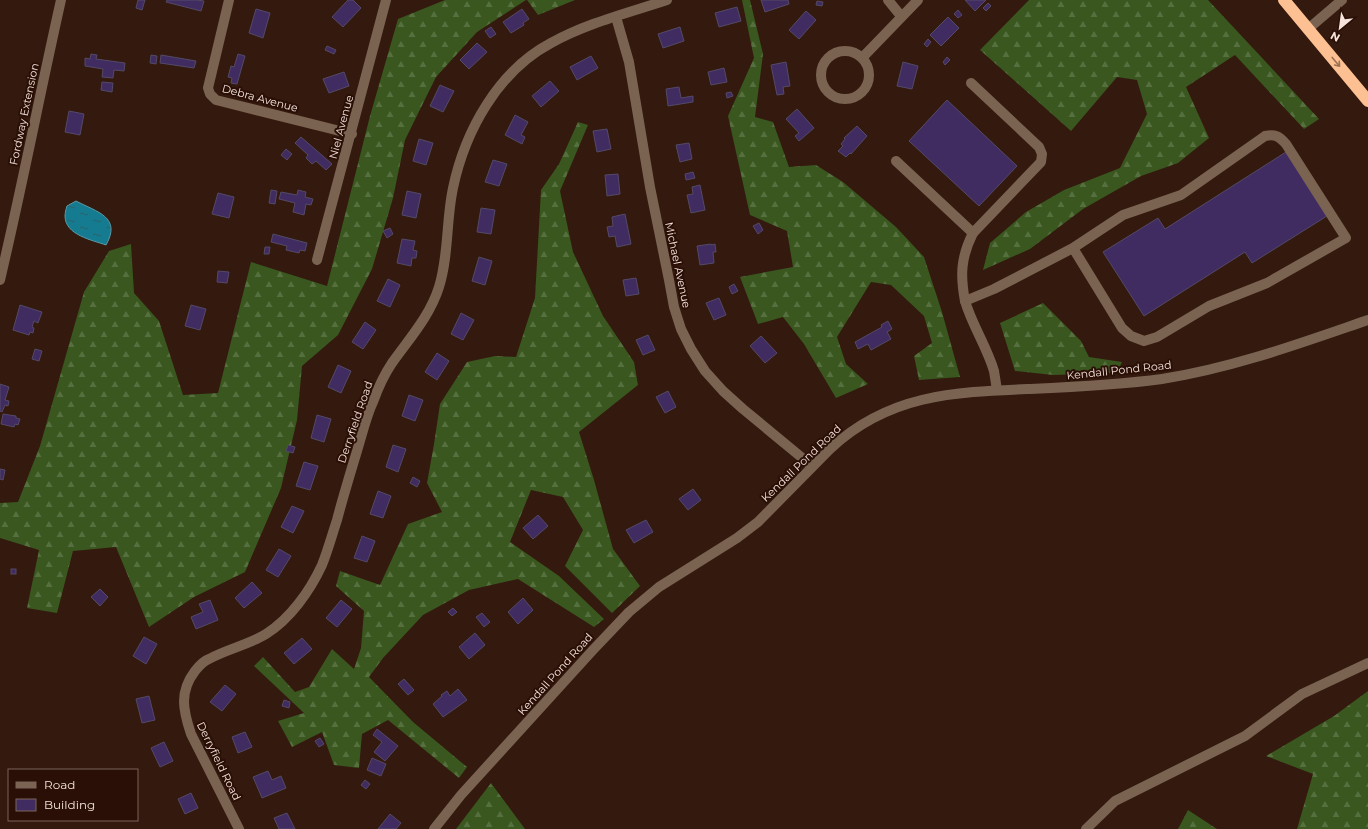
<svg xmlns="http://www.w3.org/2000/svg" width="1368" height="829" font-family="Montserrat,sans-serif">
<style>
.forest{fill:url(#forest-firs)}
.water{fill:url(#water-ripples);stroke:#589aa7}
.building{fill:#412c61;stroke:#534a66}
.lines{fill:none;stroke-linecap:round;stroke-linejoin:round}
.minor{stroke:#7b6351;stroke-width:10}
.highway{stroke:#fcc092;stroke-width:12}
.oneway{stroke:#9d7053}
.labels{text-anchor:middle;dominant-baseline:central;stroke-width:4;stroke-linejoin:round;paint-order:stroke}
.street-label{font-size:11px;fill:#f6e3dc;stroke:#290f05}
</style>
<defs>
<pattern id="forest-firs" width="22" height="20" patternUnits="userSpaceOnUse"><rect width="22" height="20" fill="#39571e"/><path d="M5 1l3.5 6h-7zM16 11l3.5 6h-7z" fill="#566f3e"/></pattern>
<pattern id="water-ripples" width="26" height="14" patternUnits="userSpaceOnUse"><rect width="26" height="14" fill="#147b90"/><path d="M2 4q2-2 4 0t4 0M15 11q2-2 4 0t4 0" fill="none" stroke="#2c626d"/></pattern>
</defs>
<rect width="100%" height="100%" fill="#33190e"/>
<!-- forest -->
<g class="forest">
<polygon points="445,0 526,0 477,32 436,77 405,140 393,198 372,269 338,335 302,366 297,420 281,488 245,572 194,597 149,627 116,547 73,551 57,613 27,608 39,550 0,538 0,503 18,502 40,446 84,292 109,251 131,244 134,293 159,321 183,395 218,393 251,262 327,286 370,116 398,19"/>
<polygon points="527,0 575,0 538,15"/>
<polygon points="742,0 750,0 763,54 755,117 773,122 789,167 816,165 843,182 896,227 924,257 942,312 960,377 919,380 914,356 932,343 924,316 891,285 871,282 837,337 846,364 868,384 836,398 804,344 783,317 758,324 740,277 793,267 787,231 750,215 728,116 754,58"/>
<polygon points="1029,0 1208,0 1319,119 1304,129 1235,55 1186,87 1209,138 1178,163 1141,176 1083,209 1030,249 983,270 990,243 1026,212 1064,190 1120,168 1147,114 1137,80 1117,77 1071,131 980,50"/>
<polygon points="578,122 588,125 560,191 573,252 603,316 634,362 638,385 579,432 594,480 613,549 640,586 612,613 565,566 583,530 563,497 531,490 510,542 559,576 604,619 594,627 518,579 469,590 423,615 383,658 369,677 413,722 467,767 459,778 388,720 362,734 359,768 334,765 322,732 292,747 278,721 304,713 254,666 263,657 295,692 309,687 332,649 354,669 361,648 364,611 336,586 340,571 380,585 408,524 442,512 427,483 434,444 440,404 467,362 495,356 516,357 535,298 541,190 559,164"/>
<polygon points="1043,303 1081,341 1089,357 1122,362 1117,373 1053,375 1015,371 1000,323"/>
<polygon points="1368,691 1368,829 1297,829 1313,774 1266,756 1334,716"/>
<polygon points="491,783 525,829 456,829"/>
<polygon points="1188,810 1217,829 1178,829"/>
</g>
<!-- water -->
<path class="water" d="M76,201c21,11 46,16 30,44 -14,-5 -41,-10 -41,-29 0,-3 1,-7 2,-10z"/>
<!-- building -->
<g class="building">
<polygon points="138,0 145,0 142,10 136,8"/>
<polygon points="167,0 197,0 204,1 201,11 166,2"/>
<polygon points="348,0 353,0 361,8 343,27 332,17"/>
<polygon points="761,0 788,0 789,4 765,12"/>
<polygon points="965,0 986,0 975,11"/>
<polygon points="817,1 823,2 822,6 816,5"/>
<polygon points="988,3 991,6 986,11 983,8"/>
<polygon points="737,7 741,21 719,27 715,13"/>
<polygon points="256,9 270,13 263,38 249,33"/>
<polygon points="522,9 529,19 523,23 524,25 511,33 503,22"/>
<polygon points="958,10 962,15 958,18 954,14"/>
<polygon points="806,11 816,20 799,39 789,30"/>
<polygon points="948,17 959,28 941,46 930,35"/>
<polygon points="491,27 496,34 490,38 485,31"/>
<polygon points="680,27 684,41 663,48 658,34"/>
<polygon points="928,39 931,42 927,47 924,44"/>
<polygon points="477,43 487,52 469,69 460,60"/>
<polygon points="327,46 336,50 334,54 325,50"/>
<polygon points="91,54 97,55 96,59 125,63 124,71 114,70 113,78 102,77 103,69 85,66 85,58 90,59"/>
<polygon points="238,54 245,56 237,84 231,83 232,78 228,77 231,66 234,67"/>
<polygon points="151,55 157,56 156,64 150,63"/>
<polygon points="161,55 196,61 194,68 160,63"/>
<polygon points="591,56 598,68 577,80 570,67"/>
<polygon points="947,57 950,60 945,65 943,62"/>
<polygon points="786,62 790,86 783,87 784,94 777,95 771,65"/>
<polygon points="903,62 918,66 912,89 897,86"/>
<polygon points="724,68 727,82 711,85 708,72"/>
<polygon points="344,72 349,86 329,93 323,79"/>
<polygon points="550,81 559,91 541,107 532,96"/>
<polygon points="102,82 113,83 112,92 101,90"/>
<polygon points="440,85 454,91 443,112 430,106"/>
<polygon points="679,87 681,98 693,96 693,102 668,106 666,89"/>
<polygon points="731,92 733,96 727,98 726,93"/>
<polygon points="947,100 1017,166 979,206 909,141"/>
<polygon points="797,109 814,128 799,141 795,136 799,133 786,119"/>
<polygon points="69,111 84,114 80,135 65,132"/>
<polygon points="515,115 528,122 521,135 525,137 522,144 505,135"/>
<polygon points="857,126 867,136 851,154 850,153 846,157 838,151 843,146 841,144 845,139 844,138"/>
<polygon points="607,129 611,149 597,152 593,131"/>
<polygon points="301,137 332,164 326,170 316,161 312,164 306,158 308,155 295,143"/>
<polygon points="419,139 433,143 426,165 413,161"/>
<polygon points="689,143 692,159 680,162 676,145"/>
<polygon points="286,149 292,154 287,160 281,155"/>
<polygon points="1286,152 1327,216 1252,263 1245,252 1144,316 1103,252 1158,218 1165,229"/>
<polygon points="493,160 507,164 499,186 485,182"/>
<polygon points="693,172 695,178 686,180 685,174"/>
<polygon points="618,174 620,194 607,196 605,175"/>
<polygon points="700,185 705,210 691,213 687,195 693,194 692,187"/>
<polygon points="271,190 277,191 275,204 269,203"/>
<polygon points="298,190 306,192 305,197 313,199 311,205 306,204 304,215 293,212 295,203 279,199 281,192 297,195"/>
<polygon points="407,191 421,194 416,218 402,215"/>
<polygon points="218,193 234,197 229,218 212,214"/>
<polygon points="481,208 495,210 491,234 477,232"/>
<polygon points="625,214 631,244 617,247 615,236 609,237 607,227 613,226 612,217"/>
<polygon points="759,223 763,230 758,234 753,226"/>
<polygon points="390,228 393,234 387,238 383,231"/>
<polygon points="273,234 307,243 305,251 300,250 299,253 286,250 287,246 271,242"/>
<polygon points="402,239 415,241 413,250 417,251 416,258 412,258 411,266 397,263"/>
<polygon points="711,244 711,245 715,244 716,252 713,252 714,263 700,265 697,246"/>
<polygon points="265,247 270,247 269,254 264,254"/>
<polygon points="479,257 492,261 485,285 472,281"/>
<polygon points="218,271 229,272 227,283 217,282"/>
<polygon points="636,278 639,294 626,296 623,280"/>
<polygon points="388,279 400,285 390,307 377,301"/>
<polygon points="734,284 738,291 732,294 729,287"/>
<polygon points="719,298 726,315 714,320 706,303"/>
<polygon points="20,305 42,312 38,323 34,321 32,327 34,328 33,333 30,332 29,335 13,330"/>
<polygon points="191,305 206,309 200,330 185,326"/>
<polygon points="461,313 474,320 463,340 451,334"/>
<polygon points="888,321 892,329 887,332 891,339 871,350 868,344 858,349 855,342 882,327 881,325"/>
<polygon points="365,322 376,330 363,349 352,342"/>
<polygon points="648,335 655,350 643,355 636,340"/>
<polygon points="761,336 777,353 765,363 750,346"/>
<polygon points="35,349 42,351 39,361 32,359"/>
<polygon points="437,353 449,361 437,380 425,372"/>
<polygon points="338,365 351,371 341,393 328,387"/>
<polygon points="0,384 9,387 5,400 9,401 8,406 5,405 2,412 0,411"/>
<polygon points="668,391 676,407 665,413 656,397"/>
<polygon points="409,395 423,400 415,421 402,416"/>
<polygon points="3,414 16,416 16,418 20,419 18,425 15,424 14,427 1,424"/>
<polygon points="317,415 331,419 324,442 311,438"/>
<polygon points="288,445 295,447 293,453 286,451"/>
<polygon points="393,445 406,449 398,472 386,467"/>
<polygon points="304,462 318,466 310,490 296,486"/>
<polygon points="0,469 5,470 3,480 0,479"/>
<polygon points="413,477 420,481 417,487 410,483"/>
<polygon points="693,489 701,500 688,510 679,499"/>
<polygon points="378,491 391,496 383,518 370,514"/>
<polygon points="292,506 304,511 293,533 281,527"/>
<polygon points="538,515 548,526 533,539 523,528"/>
<polygon points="646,520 653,532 634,543 626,530"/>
<polygon points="362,536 375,541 367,562 354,558"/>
<polygon points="279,549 291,556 278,577 266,570"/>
<rect x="11" y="569" width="5" height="5"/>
<polygon points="252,582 262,593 244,608 235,598"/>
<polygon points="100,589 108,597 100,606 91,597"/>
<polygon points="523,598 533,610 518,624 508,612"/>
<polygon points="210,600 218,620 196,629 191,617 203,612 199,604"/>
<polygon points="341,600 352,609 337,627 326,618"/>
<polygon points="453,608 457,612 452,616 448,612"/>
<polygon points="482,613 490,622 484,627 476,617"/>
<polygon points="475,633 485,645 469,659 459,647"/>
<polygon points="144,637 157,644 146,664 133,656"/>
<polygon points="302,638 312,649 294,664 284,653"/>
<polygon points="404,679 414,690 408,695 398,684"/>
<polygon points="225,685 236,694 222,711 210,702"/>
<polygon points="458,689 467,700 443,717 433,704 442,696 441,695 447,691 450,696"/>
<polygon points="149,696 155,720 142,723 136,699"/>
<polygon points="284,700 290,702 289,708 282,706"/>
<polygon points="377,729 398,746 385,761 374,752 382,742 373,735"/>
<polygon points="245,732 252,747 238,753 232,737"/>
<polygon points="320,738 324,744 319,747 315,741"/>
<polygon points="164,742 173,761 160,767 151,748"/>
<polygon points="372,758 386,764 381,776 367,770"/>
<polygon points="268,771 272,780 281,776 286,788 262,798 253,777"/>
<polygon points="365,780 370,784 366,789 361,785"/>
<polygon points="191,793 198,808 185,814 178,799"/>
<polygon points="287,813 295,829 279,829 274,818"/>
<polygon points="390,814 401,823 396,829 378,829"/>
</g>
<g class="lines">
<!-- minor -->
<g class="minor">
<polyline points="229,0 208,88 210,94 216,100 352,134"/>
<polyline points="888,0 901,16"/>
<polyline points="616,17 629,62 650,187 669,280 674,307 681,329 691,349 705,371 723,391 743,409 812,466"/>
<polyline points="1308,29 1342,0"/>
<circle cx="845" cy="75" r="24"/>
<polyline points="862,58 918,0"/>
<polyline points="971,83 1039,147 1042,154 1041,162 973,233"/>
<path d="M896,161l77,72c-12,24 -13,42 -8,68"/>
<polyline points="317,260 386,0"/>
<path d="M0,280c22,-93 40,-187 61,-280"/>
<path d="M997,390c-1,-6 -2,-13 -3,-19 -7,-24 -22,-46 -29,-70l29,-12 79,-41 50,-33 58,-20 84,-59c10,-2 14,0 21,8l60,94 -79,45 -58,23 -52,31 -13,4 -13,-5 -9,-8 -49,-80"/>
<path d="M239,829l-48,-95c-8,-24 -12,-42 4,-63 4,-5 8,-10 14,-12 18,-10 39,-14 57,-25 24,-15 44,-43 56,-69 6,-15 10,-30 15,-45 6,-23 13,-46 20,-69 5,-16 9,-34 16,-49 5,-14 11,-27 19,-39 17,-24 38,-47 47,-76 10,-32 7,-67 14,-99 12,-57 45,-117 98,-145 36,-20 77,-30 116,-43"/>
<path d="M434,829l27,-34 131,-144 37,-39 30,-25 78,-49 21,-16 72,-73c59,-55 124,-57 200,-60 44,-2 88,-4 132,-10 71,-11 139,-36 206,-59"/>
<polyline points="1086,829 1115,801 1245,736 1302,694 1368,663"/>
</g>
<!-- highway -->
<polyline class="highway" points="1284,0 1368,101"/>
</g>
<!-- one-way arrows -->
<defs><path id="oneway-shaft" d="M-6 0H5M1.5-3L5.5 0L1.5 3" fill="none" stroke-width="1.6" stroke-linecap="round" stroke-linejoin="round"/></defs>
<use class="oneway" href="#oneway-shaft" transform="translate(1336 62) rotate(50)"/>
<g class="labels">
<!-- street labels -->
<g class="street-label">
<text transform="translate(260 98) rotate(15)">Debra Avenue</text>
<text transform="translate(24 114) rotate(-78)">Fordway Extension</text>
<text transform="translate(341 127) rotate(-75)">Niel Avenue</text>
<text transform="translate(678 265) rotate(78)">Michael Avenue</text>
<text transform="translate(1119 370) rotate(-6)">Kendall Pond Road</text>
<text transform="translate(355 422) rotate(-71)">Derryfield Road</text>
<text transform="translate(801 463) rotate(-44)">Kendall Pond Road</text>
<text transform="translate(555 674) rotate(-48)">Kendall Pond Road</text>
<text transform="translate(219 761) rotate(64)">Derryfield Road</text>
</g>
</g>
<!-- legend -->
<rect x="8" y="769" width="130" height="52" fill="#290f05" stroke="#7b645b"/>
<rect x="16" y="782" width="20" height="6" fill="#7b6351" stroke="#7b645b"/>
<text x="44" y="789" font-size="12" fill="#f6e3dc">Road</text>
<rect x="16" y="799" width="20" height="12" fill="#412c61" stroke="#7b645b"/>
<text x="44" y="809" font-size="12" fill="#f6e3dc">Building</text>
<!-- north arrow -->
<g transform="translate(1340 28) rotate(209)" stroke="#290f05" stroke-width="3" paint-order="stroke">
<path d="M0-3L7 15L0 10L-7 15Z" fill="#f6e3dc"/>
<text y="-6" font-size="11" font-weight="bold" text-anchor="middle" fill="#f6e3dc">N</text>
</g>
</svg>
